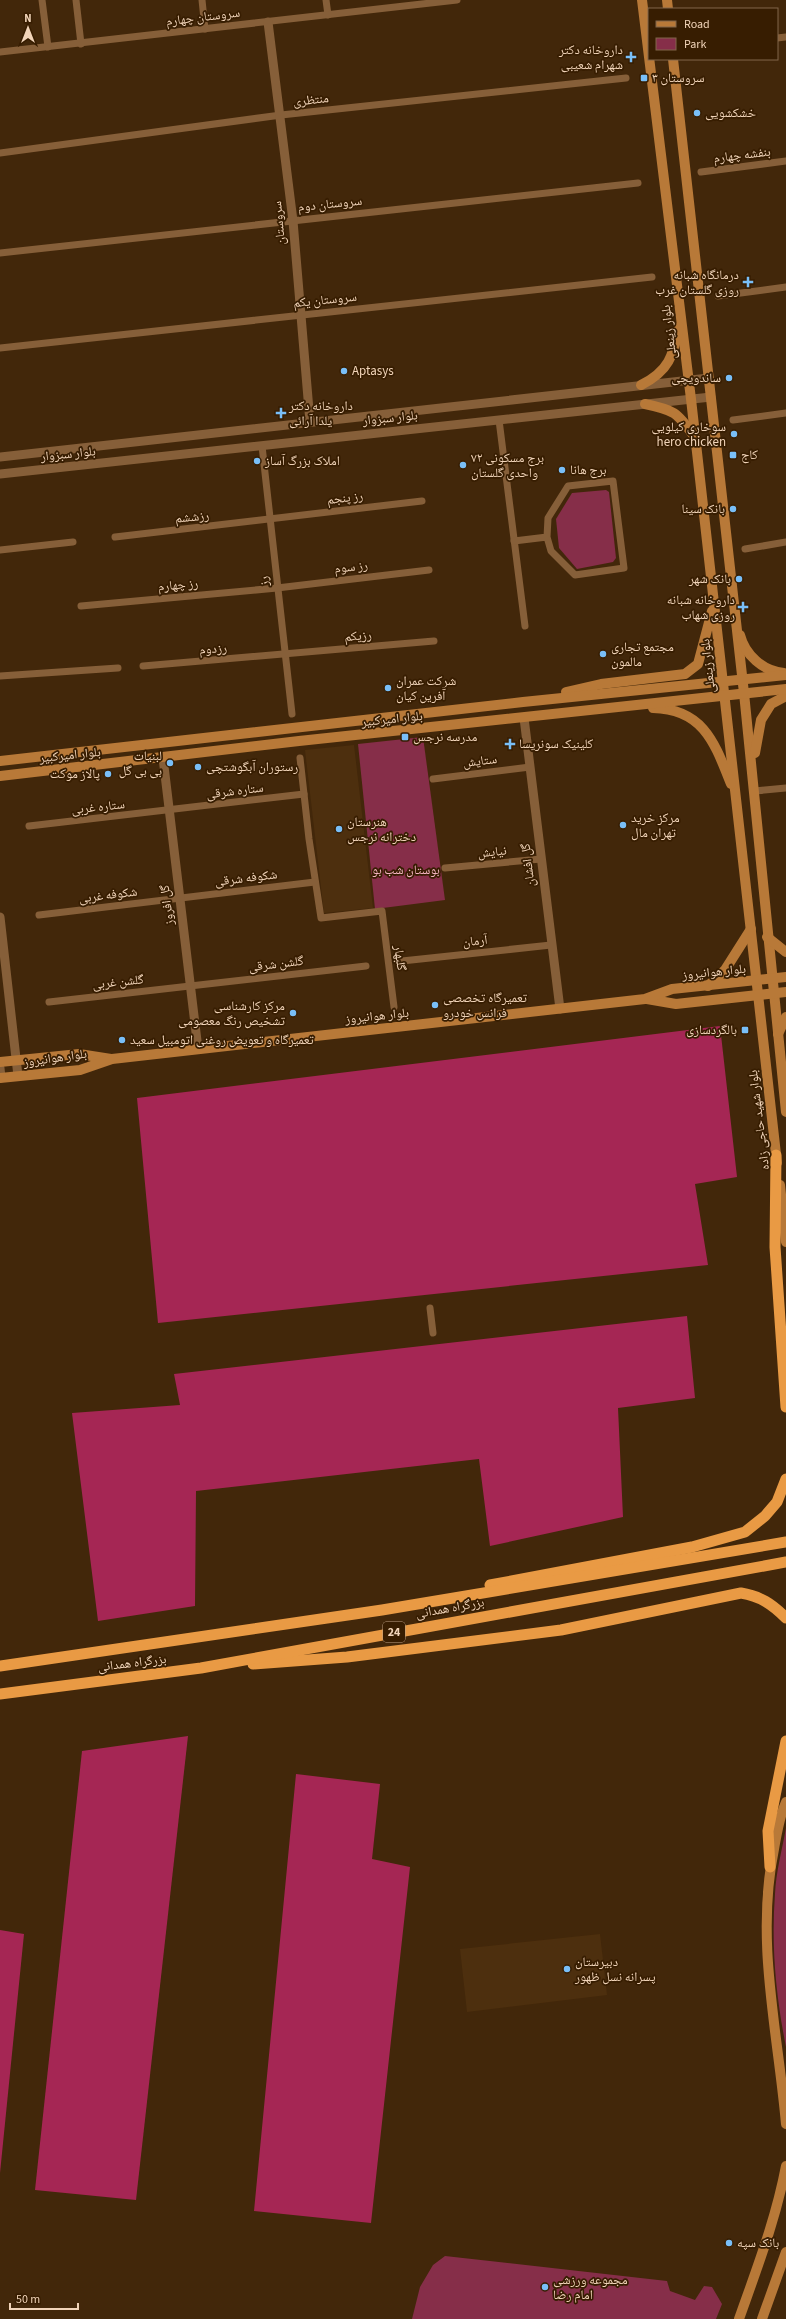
<svg xmlns="http://www.w3.org/2000/svg" width="786" height="2319" font-family="'Source Sans 3','Noto Naskh Arabic',sans-serif">
<style>
.built{fill:#4d2f0e}
.green{fill:#862e49}
.forest{fill:#a52654}
.lines{fill:none;stroke-linecap:round;stroke-linejoin:round}
.minor{stroke:#865f39;stroke-width:7}
.tertiary{stroke:#865f39;stroke-width:9}
.secondary{stroke:#b87938;stroke-width:10}
.trunk{stroke:#e99a44;stroke-width:11}
.poi-dot{fill:#79bff8;stroke:#371d01;stroke-width:1.5}
.labels{text-anchor:middle;dominant-baseline:central;stroke-width:3.5;stroke-linejoin:round;paint-order:stroke}
.shield{fill:#371d01;stroke:#b99d82;stroke-width:1}
.shield-label{font-size:12px;font-weight:bold;fill:#f1d4b9}
.street-label{font-size:13px;fill:#f1d4b9;stroke:#371d01}
.poi-label{font-size:13px;fill:#f1d4b9;stroke:#371d01;text-anchor:start}
.park-label{font-size:13px;fill:#f6b5c3;stroke:#371d01}
</style>
<rect width="100%" height="100%" fill="#42270a"/>
<!-- built -->
<g class="built">
<polygon points="354,745 373,908 324,913 305,750"/>
<polygon points="600,1934 607,1995 467,2012 460,1949"/>
</g>
<!-- green -->
<g class="green">
<polygon points="606,490 609,492 616,558 613,562 577,569 559,548 556,519 572,493"/>
<polygon points="423,737 445,900 375,909 358,744"/>
<path d="M786,1828v219c-10,-50 -15,-102 -11,-153 1,-22 7,-44 11,-66z"/>
<polygon points="445,2256 667,2281 670,2291 695,2300 704,2286 712,2287 722,2304 716,2319 412,2319 420,2287 433,2265"/>
</g>
<!-- forest -->
<g class="forest">
<polygon points="720,1026 737,1177 695,1184 708,1265 158,1323 137,1098"/>
<polygon points="687,1316 695,1398 618,1408 623,1517 490,1546 479,1459 196,1491 195,1606 98,1621 72,1413 180,1405 174,1374"/>
<polygon points="188,1736 136,2200 35,2190 82,1751"/>
<polygon points="296,1774 380,1784 372,1859 410,1867 371,2223 254,2211"/>
<polygon points="0,1930 24,1934 0,2173"/>
</g>
<g class="lines">
<!-- minor -->
<g class="minor">
<polyline points="42,0 48,47"/>
<polyline points="76,0 81,44"/>
<polyline points="202,0 205,29"/>
<polyline points="326,0 328,15"/>
<polyline points="777,38 786,37"/>
<polyline points="0,52 457,0"/>
<polyline points="0,153 281,115 626,78"/>
<polyline points="701,172 786,161"/>
<polyline points="0,253 638,183"/>
<polyline points="718,296 786,287"/>
<polyline points="0,348 652,277"/>
<polyline points="499,420 525,626"/>
<polyline points="733,420 786,413"/>
<polyline points="262,446 292,714"/>
<polyline points="115,537 422,501"/>
<polyline points="514,541 547,537 548,518 568,486 613,481 624,568 575,575 551,551 547,537"/>
<polyline points="745,549 786,542"/>
<polyline points="0,550 73,542"/>
<polyline points="81,606 277,588 429,570"/>
<polyline points="143,666 434,641"/>
<polyline points="0,676 118,668"/>
<polyline points="300,758 309,839 321,918 382,911 394,1007"/>
<polyline points="433,779 530,767"/>
<polyline points="755,791 786,788"/>
<polyline points="29,826 304,794"/>
<polyline points="445,868 541,859"/>
<polyline points="39,915 315,882"/>
<polyline points="402,961 551,945"/>
<polyline points="49,1002 366,966"/>
<polyline points="430,1308 433,1333"/>
</g>
<!-- tertiary -->
<g class="tertiary">
<polyline points="268,22 293,221 310,422"/>
<polyline points="0,457 709,378"/>
<polyline points="0,474 711,397"/>
<polyline points="524,718 560,1009"/>
<polyline points="163,758 198,1049"/>
<polyline points="0,917 18,1076"/>
<polyline points="0,1068 1,1078"/>
</g>
<!-- secondary -->
<g class="secondary">
<polyline points="642,0 691,399 777,1163"/>
<polyline points="667,0 668,9"/>
<polyline points="673,59 744,693 786,1112"/>
<path d="M641,385c28,-14 32,-29 38,-58"/>
<path d="M645,404c29,6 32,8 49,32"/>
<path d="M740,635c5,20 23,36 44,38"/>
<polyline points="566,692 601,684 685,674 698,664 712,611"/>
<path d="M653,708c51,1 62,36 78,76"/>
<polyline points="755,753 761,720 771,704 786,696"/>
<polyline points="0,761 523,702 786,675"/>
<polyline points="0,776 299,741 786,689"/>
<polyline points="767,937 786,952"/>
<polyline points="708,986 725,970 751,929"/>
<polyline points="647,999 676,1004 786,992"/>
<polyline points="778,1034 786,1017"/>
<polyline points="0,1062 79,1054 111,1059"/>
<polyline points="0,1078 80,1070 112,1059 645,999 672,989 786,977"/>
<polyline points="780,1185 786,1242"/>
<path d="M786,1802c-7,15 -9,31 -12,47 -19,92 4,183 12,275"/>
<path d="M739,2319c18,-51 37,-100 47,-153"/>
<polyline points="762,2319 786,2252"/>
</g>
<!-- trunk -->
<g class="trunk">
<polyline points="776,1155 775,1247 786,1407"/>
<polyline points="490,1585 692,1547 745,1532 765,1516 777,1502 786,1479"/>
<path d="M253,1664l94,-7 214,-27 180,-37c19,3 31,11 45,25"/>
<polyline points="0,1666 382,1610 786,1542"/>
<polyline points="0,1694 201,1668 786,1562"/>
<polyline points="770,1867 768,1831 786,1741"/>
</g>
</g>
<!-- markers -->
<g class="poi-dot">
<path d="M629 51h4v4h4v4h-4v4h-4v-4h-4v-4h4z"/>
<rect x="640" y="74" width="8" height="8" rx="2"/>
<circle cx="697" cy="113" r="4"/>
<path d="M746 276h4v4h4v4h-4v4h-4v-4h-4v-4h4z"/>
<circle cx="344" cy="371" r="4"/>
<circle cx="729" cy="378" r="4"/>
<path d="M279 407h4v4h4v4h-4v4h-4v-4h-4v-4h4z"/>
<circle cx="734" cy="434" r="4"/>
<rect x="729" y="451" width="8" height="8" rx="2"/>
<circle cx="257" cy="461" r="4"/>
<circle cx="463" cy="465" r="4"/>
<circle cx="562" cy="470" r="4"/>
<circle cx="733" cy="509" r="4"/>
<circle cx="739" cy="579" r="4"/>
<path d="M741 601h4v4h4v4h-4v4h-4v-4h-4v-4h4z"/>
<circle cx="603" cy="654" r="4"/>
<circle cx="388" cy="688" r="4"/>
<rect x="401" y="733" width="8" height="8" rx="2"/>
<path d="M508 738h4v4h4v4h-4v4h-4v-4h-4v-4h4z"/>
<circle cx="170" cy="763" r="4"/>
<circle cx="198" cy="767" r="4"/>
<circle cx="108" cy="774" r="4"/>
<circle cx="623" cy="825" r="4"/>
<circle cx="339" cy="829" r="4"/>
<circle cx="435" cy="1005" r="4"/>
<circle cx="293" cy="1013" r="4"/>
<rect x="741" y="1026" width="8" height="8" rx="2"/>
<circle cx="122" cy="1040" r="4"/>
<circle cx="567" cy="1969" r="4"/>
<circle cx="729" cy="2243" r="4"/>
<circle cx="545" cy="2287" r="4"/>
</g>
<g class="labels">
<!-- shield labels -->
<rect class="shield" x="383" y="1622" width="22" height="20" rx="3"/>
<g class="shield-label">
<text x="394" y="1632">24</text>
</g>
<!-- street labels -->
<g class="street-label">
<text transform="translate(203 17) rotate(-7)">سروستان چهارم</text>
<text transform="translate(311 100) rotate(-6)">منتظری</text>
<text transform="translate(742 155) rotate(-7)">بنفشه چهارم</text>
<text transform="translate(330 204) rotate(-6)">سروستان دوم</text>
<text transform="translate(279 223) rotate(-95)">سروستان</text>
<text transform="translate(325 300) rotate(-6)">سروستان یکم</text>
<text transform="translate(669 332) rotate(-97)">بلوار زینعلی</text>
<text transform="translate(390 418) rotate(-6)">بلوار سبزوار</text>
<text transform="translate(68 454) rotate(-6)">بلوار سبزوار</text>
<text transform="translate(345 498) rotate(-7)">رز پنجم</text>
<text transform="translate(192 517) rotate(-6)">رزششم</text>
<text transform="translate(351 567) rotate(-7)">رز سوم</text>
<text transform="translate(264 581) rotate(-95)">رز</text>
<text transform="translate(178 585) rotate(-5)">رز چهارم</text>
<text transform="translate(358 636) rotate(-5)">رزیکم</text>
<text transform="translate(213 649) rotate(-4)">رزدوم</text>
<text transform="translate(708 666) rotate(-96)">بلوار زینعلی</text>
<text transform="translate(392 719) rotate(-6)">بلوار امیرکبیر</text>
<text transform="translate(70 755) rotate(-6)">بلوار امیرکبیر</text>
<text transform="translate(480 761) rotate(-7)">ستایش</text>
<text transform="translate(235 791) rotate(-7)">ستاره شرقی</text>
<text transform="translate(98 807) rotate(-6)">ستاره غربی</text>
<text transform="translate(492 852) rotate(-6)">نیایش</text>
<text transform="translate(528 865) rotate(-97)">گل افشان</text>
<text transform="translate(246 878) rotate(-7)">شکوفه شرقی</text>
<text transform="translate(108 895) rotate(-7)">شکوفه غربی</text>
<text transform="translate(167 905) rotate(-97)">گل افروز</text>
<text transform="translate(475 941) rotate(-6)">آرمان</text>
<text transform="translate(400 958) rotate(83)">گلبهار</text>
<text transform="translate(276 964) rotate(-7)">گلشن شرقی</text>
<text transform="translate(714 972) rotate(-6)">بلوار هوانیروز</text>
<text transform="translate(118 982) rotate(-6)">گلشن غربی</text>
<text transform="translate(377 1016) rotate(-6)">بلوار هوانیروز</text>
<text transform="translate(55 1058) rotate(-8)">بلوار هوانیروز</text>
<text transform="translate(759 1120) rotate(-97)">بلوار شهید حاجی زاده</text>
<text transform="translate(450 1608) rotate(-10)">بزرگراه همدانی</text>
<text transform="translate(132 1663) rotate(-7)">بزرگراه همدانی</text>
</g>
<!-- poi labels -->
<g class="poi-label">
<text x="623" y="50" text-anchor="end">داروخانه دکتر<tspan x="623" dy="15">شهرام شعیبی</tspan></text>
<text x="652" y="78">سروستان ۳</text>
<text x="705" y="113">خشکشویی</text>
<text x="739" y="275" text-anchor="end">درمانگاه شبانه<tspan x="739" dy="15">روزی گلستان غرب</tspan></text>
<text x="352" y="371">Aptasys</text>
<text x="721" y="378" text-anchor="end">ساندویچی</text>
<text x="289" y="406">داروخانه دکتر<tspan x="289" dy="15">یلدا آرائی</tspan></text>
<text x="726" y="427" text-anchor="end">سوخاری کیلویی<tspan x="726" dy="15">hero chicken</tspan></text>
<text x="741" y="455">کاج</text>
<text x="471" y="458">برج مسکونی ۷۲<tspan x="471" dy="15">واحدی گلستان</tspan></text>
<text x="265" y="461">املاک بزرگ آساز</text>
<text x="570" y="470">برج هانا</text>
<text x="725" y="509" text-anchor="end">بانک سینا</text>
<text x="731" y="579" text-anchor="end">بانک شهر</text>
<text x="735" y="600" text-anchor="end">داروخانه شبانه<tspan x="735" dy="15">روزی شهاب</tspan></text>
<text x="611" y="647">مجتمع تجاری<tspan x="611" dy="15">مالمون</tspan></text>
<text x="396" y="681">شرکت عمران<tspan x="396" dy="15">آفرین کیان</tspan></text>
<text x="413" y="737">مدرسه نرجس</text>
<text x="519" y="744">کلینیک سونریسا</text>
<text x="162" y="756" text-anchor="end">لبنیات<tspan x="162" dy="15">بی بی گل</tspan></text>
<text x="206" y="767">رستوران آبگوشتچی</text>
<text x="100" y="774" text-anchor="end">پالاز موکت</text>
<text x="631" y="818">مرکز خرید<tspan x="631" dy="15">تهران مال</tspan></text>
<text x="347" y="822">هنرستان<tspan x="347" dy="15">دخترانه نرجس</tspan></text>
<text x="443" y="998">تعمیرگاه تخصصی<tspan x="443" dy="15">فرانس خودرو</tspan></text>
<text x="285" y="1006" text-anchor="end">مرکز کارشناسی<tspan x="285" dy="15">تشخیص رنگ معصومی</tspan></text>
<text x="737" y="1030" text-anchor="end">بالگردسازی</text>
<text x="130" y="1040">تعمیرگاه و تعویض روغنی اتومبیل سعید</text>
<text x="575" y="1962">دبیرستان<tspan x="575" dy="15">پسرانه نسل ظهور</tspan></text>
<text x="737" y="2243">بانک سپه</text>
<text x="553" y="2280">مجموعه ورزشی<tspan x="553" dy="15">امام رضا</tspan></text>
</g>
<!-- park labels -->
<g class="park-label">
<text x="406" y="870">بوستان شب بو</text>
</g>
</g>
<!-- legend -->
<rect x="648" y="8" width="130" height="52" fill="#371d01" stroke="#81664b"/>
<rect x="656" y="21" width="20" height="6" fill="#b87938" stroke="#81664b"/>
<text x="684" y="28" font-size="12" fill="#f1d4b9">Road</text>
<rect x="656" y="38" width="20" height="12" fill="#862e49" stroke="#81664b"/>
<text x="684" y="48" font-size="12" fill="#f1d4b9">Park</text>
<!-- north arrow -->
<g transform="translate(28 28)" stroke="#371d01" stroke-width="3" paint-order="stroke">
<path d="M0-3L7 15L0 10L-7 15Z" fill="#f1d4b9"/>
<text y="-6" font-size="11" font-weight="bold" text-anchor="middle" fill="#f1d4b9">N</text>
</g>
<!-- scale -->
<path d="M10 2303v6h68v-6" fill="none" stroke="#f1d4b9" stroke-width="2"/>
<text x="16" y="2303" font-size="12" fill="#f1d4b9" stroke="#371d01" stroke-width="3" paint-order="stroke">50 m</text>
</svg>
